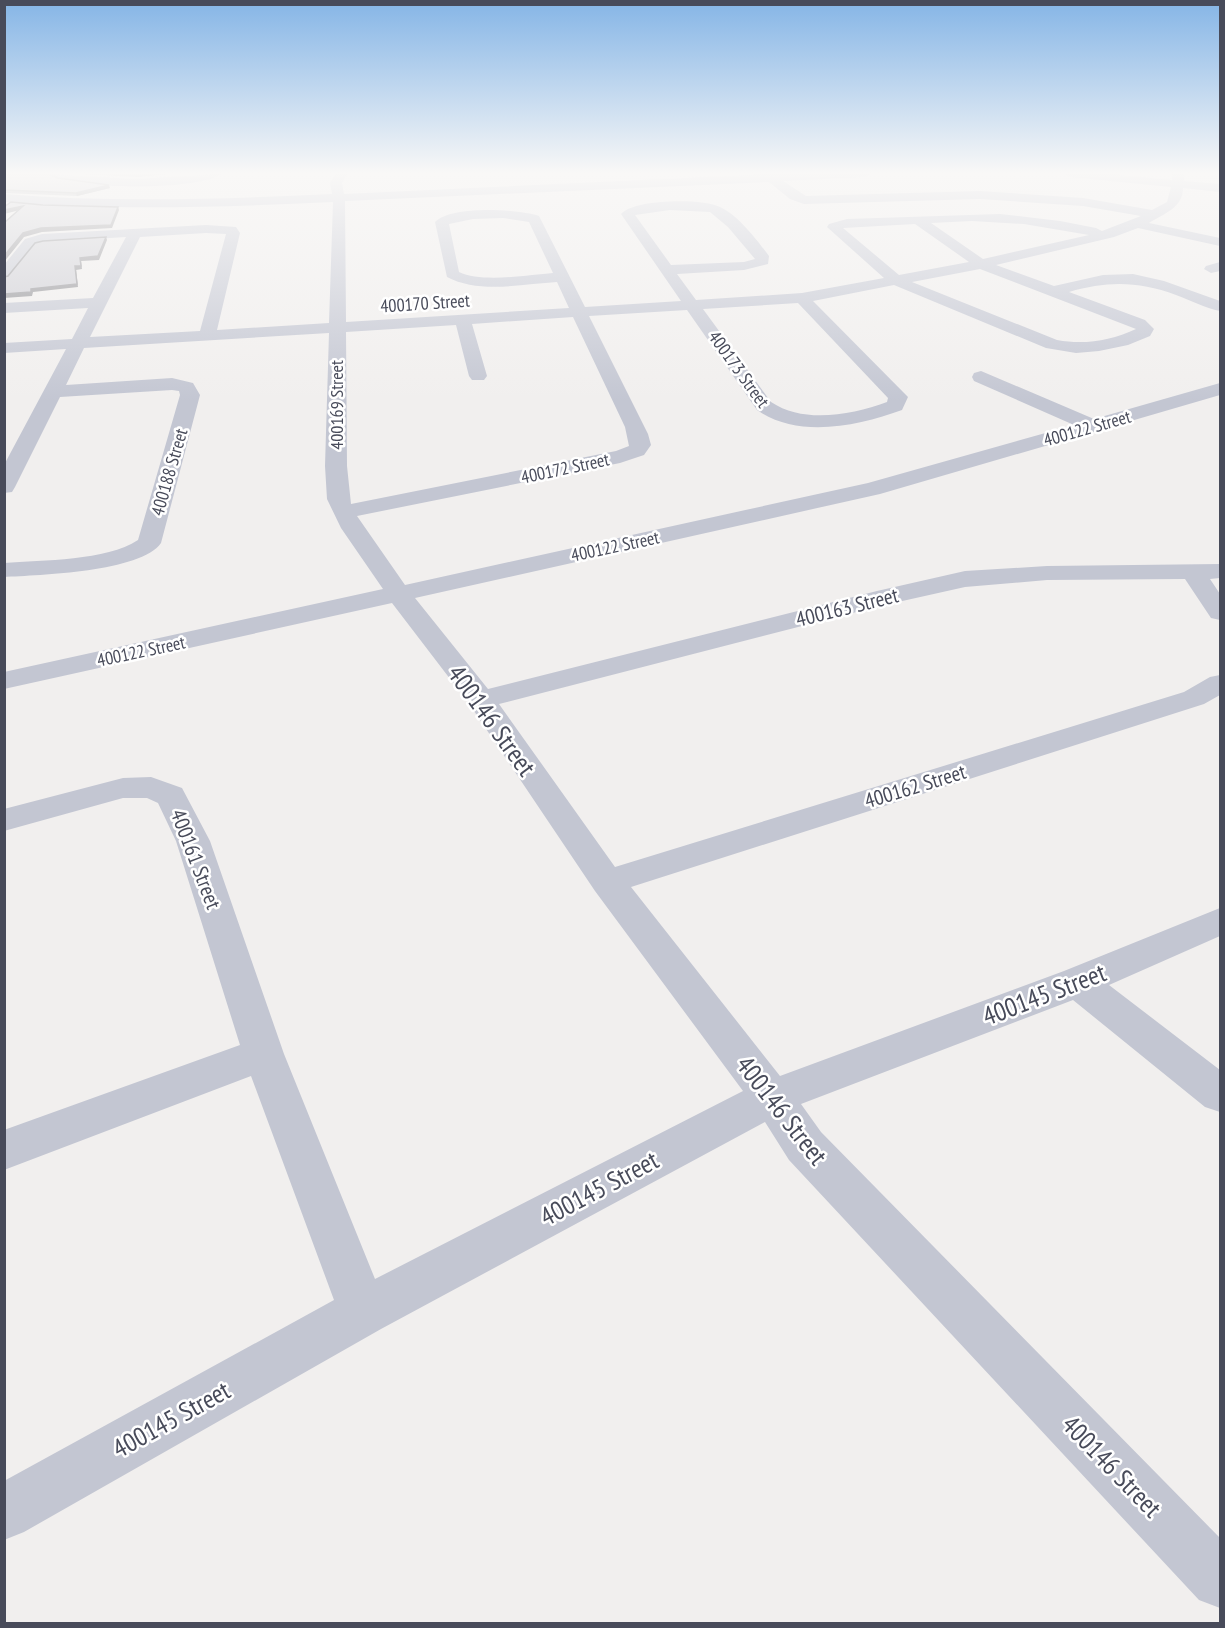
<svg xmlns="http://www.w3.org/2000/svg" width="1225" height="1628" font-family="'PT Sans Narrow',sans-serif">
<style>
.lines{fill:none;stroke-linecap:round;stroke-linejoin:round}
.minor{fill:#c3c6d2;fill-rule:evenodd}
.wall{fill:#afafb5}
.shaded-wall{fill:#8f8f94}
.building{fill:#ccccd3;stroke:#8f8f94;stroke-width:1.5}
.labels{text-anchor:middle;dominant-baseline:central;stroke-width:5;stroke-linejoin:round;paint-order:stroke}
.far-street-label{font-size:18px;fill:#484b5a;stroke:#fff}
.street-label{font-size:21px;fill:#484b5a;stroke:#fff}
.near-street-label{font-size:26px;fill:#484b5a;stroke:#fff}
</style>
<rect width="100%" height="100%" fill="#f1efee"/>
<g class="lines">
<!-- minor -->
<g class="minor">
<path d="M47,174l88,5 86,-5c-21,17 -154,16 -174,0z"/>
<path d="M335,174h12l-5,9 2,11 428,-20h99l-6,3 -82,4 23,15 174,-5 103,7 69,12 15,-8 4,-15 -101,-10 -6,-3h46l62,6v-6h12v7l36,3v8l-37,-4c0,20 -20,26 -34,35l71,15v8l-82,-18 -24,9 -118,28 58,21 49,-11 30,-1 31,7 56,20v10c-15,-3 -30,-11 -44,-16 -38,-14 -69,-14 -107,-3l76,28 9,9 -4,7 -22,9 -29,6 -23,2 -30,-5 -152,-63 -81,16 95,96 -6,13c-44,16 -104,29 -145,0l-70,-100 -98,6 59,118 3,11 -7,10 -24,8 -263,53 48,69 463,-102 206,-58 -100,-44 -2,-4 2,-4 7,-2 113,48 126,-36v12l-340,99 -465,104 73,91 389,-98 88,-20 82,-5 173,-2v14l-10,1 10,15v26l-9,-2 -26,-39 -138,1 -82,7 -85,19 -381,98 116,163 569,-175 26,-15 10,-2v20l-16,9 -573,183 149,189 284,-105 156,-63v28l-111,49 111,85v42l-15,-5 -132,-107 -272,104 20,28 399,406v70l-21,-8 -410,-440 -24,-38 -384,207 -357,203 -20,8v-59l330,-181 -83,-224 -247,94v-40l236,-85 -64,-204 -18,-38 -11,-5h-24l-119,33v-22l119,-31 28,-1 31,11 28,53 74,213 91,225 368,-188 -148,-200 -125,-186 -78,-102 -388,86v-17l379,-83 -42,-61 -14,-29 -2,-33 4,-133 -245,15 -18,37 106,-7 21,5 7,12 -39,148c-20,29 -122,32 -157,34v-14c39,-3 102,-2 134,-23l42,-145 -1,-4 -7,-1 -112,7 -45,90 -3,5 -8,1v-28l62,-116 -62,4v-10l68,-4 16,-31 -84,5v-10l89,-5 33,-61 -82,5 -9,3 -26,33 -5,1v-14l21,-26 17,-5 164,-9 30,2 4,6 -23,97 112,-7 4,-121c-112,5 -217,9 -329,0v-8c110,9 218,5 328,0l-2,-11zM769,182l21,17 14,5 176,-5 103,7 58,10 -39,15 -6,-3 -36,-7 -60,-7 -153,5 -18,5 -2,3 57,51 -82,15 -106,7 -19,-26 67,-4 24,-6 1,-8c-12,-16 -31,-41 -49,-49 -18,-9 -86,-8 -99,7l60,87 -96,6 -46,-91c-22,-7 -87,-11 -104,6l12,55c32,17 75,7 110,5l12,26 -223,14 -1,-121zM670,210l40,2 18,15 27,32 -11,3 -73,3 -36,-50zM503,218l26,4 24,51c-26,2 -71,10 -94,-1l-10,-48 24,-5zM972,221l52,3 65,11 -106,24 -52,-36zM915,224l54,38 -70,13 -56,-47zM206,233l20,1 -26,97 -110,6 50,-100zM980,269l156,60c-26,12 -52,16 -79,11l-145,-58zM798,303l90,95 -1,4c-36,13 -83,22 -116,0l-68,-93zM573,317l52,110 4,19 -13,5 -265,53 -4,-38 -1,-134 110,-7 13,51 3,4h12l3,-4 -15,-52z"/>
<polygon points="1220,262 1220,271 1211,273 1204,269 1206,266"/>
</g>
</g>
<!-- wall -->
<g class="wall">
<polygon points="4,174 58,178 110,188 77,196 4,193"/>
<polygon points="85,174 166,174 135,177"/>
</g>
<!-- shaded-wall -->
<g class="shaded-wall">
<polygon points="134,174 166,174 135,177"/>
<polygon points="109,185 110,188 77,196 76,193"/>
<polygon points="23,206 24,209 4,214 4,210"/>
<polygon points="118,207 119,210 112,228 42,232 24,237 4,262 4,256 23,233"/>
<polygon points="106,237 107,240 99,260 81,261 82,269 76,270 78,287 33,292 32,296 4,298 4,294 31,289 80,258"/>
</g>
<!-- building -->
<g class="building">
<polygon points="4,174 48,174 58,178 109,185 76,193 4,190"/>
<polygon points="11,202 43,205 118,207 111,225 41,228 23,233 4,256 4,223 23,206 4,210 4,207"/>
<polygon points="106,237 98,256 80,258 81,266 75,266 77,284 31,289 31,292 4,294 4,277 8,276 35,243 43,241"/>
</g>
<!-- sky -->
<linearGradient id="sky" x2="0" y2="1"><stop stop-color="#85b5e6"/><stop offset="0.43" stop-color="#f9f8f7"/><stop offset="1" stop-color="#f9f8f7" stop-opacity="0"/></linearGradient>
<rect width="1225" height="402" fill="url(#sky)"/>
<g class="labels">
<!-- far-street labels -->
<g class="far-street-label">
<text transform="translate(425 303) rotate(-4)">400170 Street</text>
<text transform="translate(739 369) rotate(54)">400173 Street</text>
<text transform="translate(336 405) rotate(-90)">400169 Street</text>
<text transform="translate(1087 428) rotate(-16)">400122 Street</text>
<text transform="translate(565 468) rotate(-12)">400172 Street</text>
<text transform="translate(169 472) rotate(-74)">400188 Street</text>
<text transform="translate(615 546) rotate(-12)">400122 Street</text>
<text transform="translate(141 651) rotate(-12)">400122 Street</text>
</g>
<!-- street labels -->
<g class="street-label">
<text transform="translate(847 607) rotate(-14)">400163 Street</text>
<text transform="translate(915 786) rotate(-17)">400162 Street</text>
<text transform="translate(196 859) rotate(69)">400161 Street</text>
</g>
<!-- near-street labels -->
<g class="near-street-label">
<text transform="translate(492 720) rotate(54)">400146 Street</text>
<text transform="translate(1044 994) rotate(-21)">400145 Street</text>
<text transform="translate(782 1110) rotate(52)">400146 Street</text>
<text transform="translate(599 1188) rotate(-28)">400145 Street</text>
<text transform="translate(171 1419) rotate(-29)">400145 Street</text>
<text transform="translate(1112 1466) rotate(46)">400146 Street</text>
</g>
</g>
<!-- border -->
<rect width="1225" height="1628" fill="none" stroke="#484b5a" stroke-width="12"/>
</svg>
